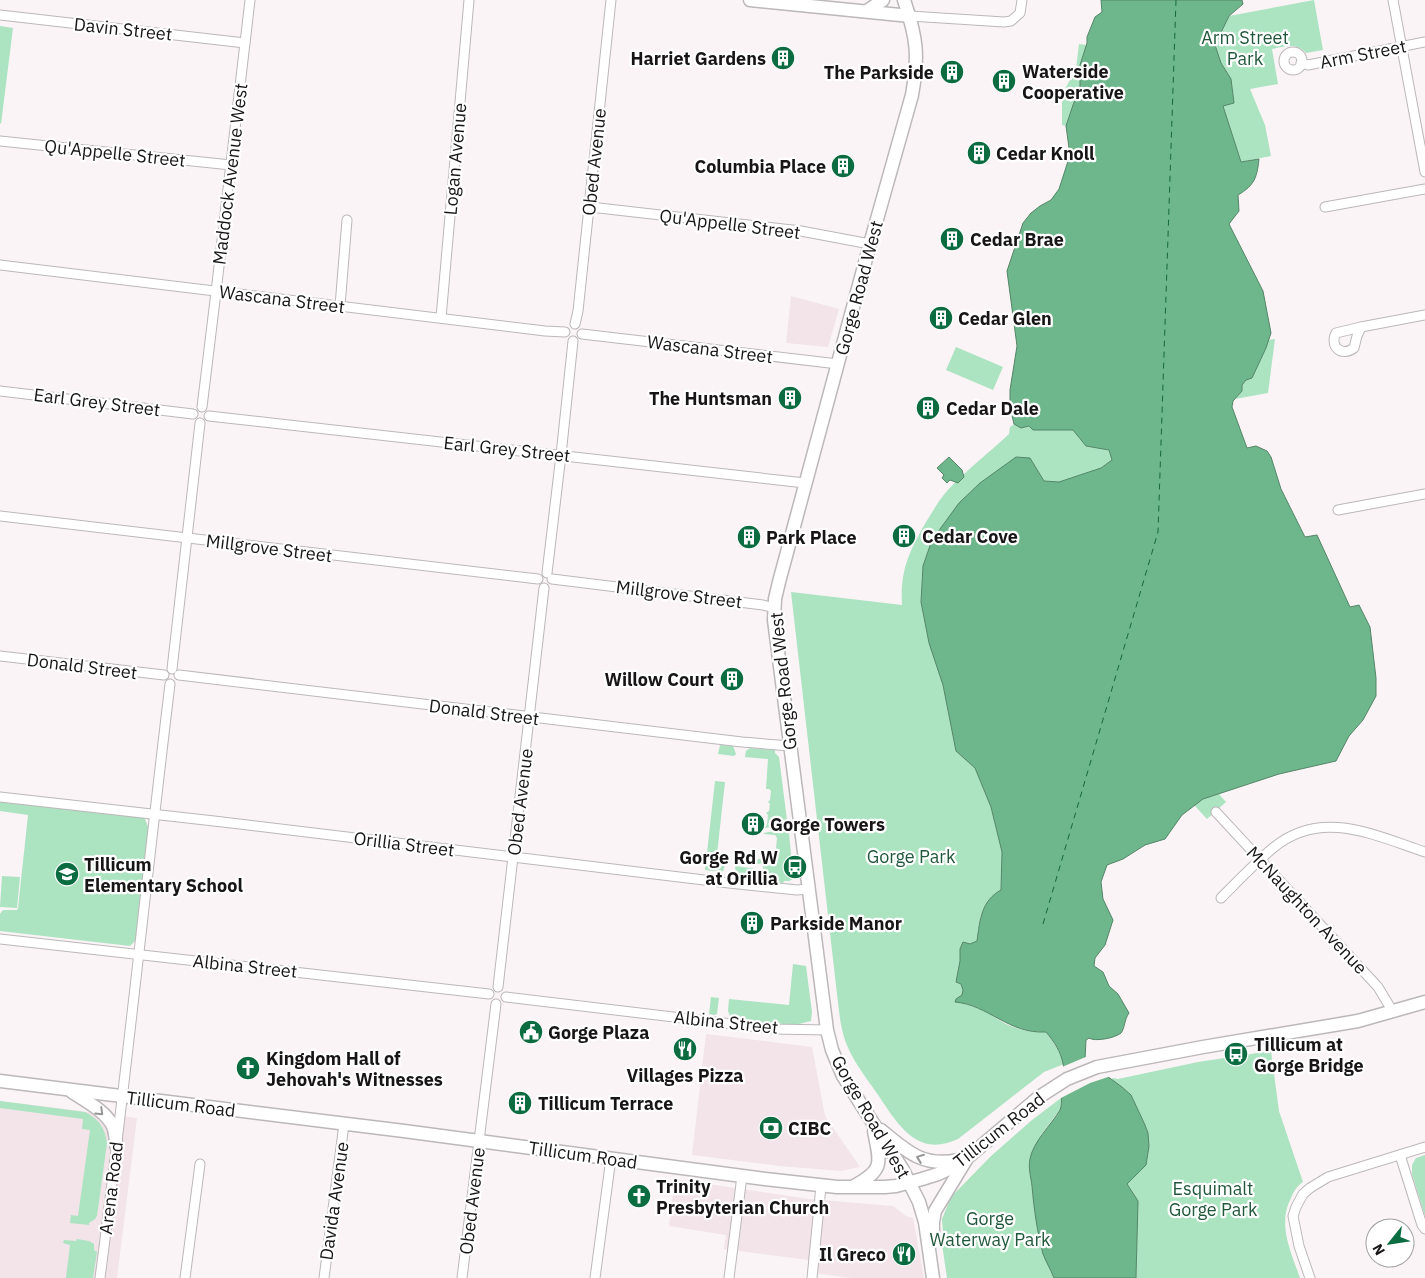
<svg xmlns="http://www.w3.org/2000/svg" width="1425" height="1278" font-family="'IBM Plex Sans',sans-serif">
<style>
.built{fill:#f2e4e9}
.green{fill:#ace3c1}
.water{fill:#6eb68b;stroke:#548668}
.pier{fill:#faf4f6}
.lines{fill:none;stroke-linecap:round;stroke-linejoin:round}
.ferry{stroke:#146840;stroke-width:1;stroke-dasharray:6 5;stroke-linecap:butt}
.street-casing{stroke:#bcb7b8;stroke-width:11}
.secondary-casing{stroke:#bcb7b8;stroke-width:15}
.street{stroke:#fff;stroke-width:9}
.secondary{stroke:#fff;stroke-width:12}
.oneway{stroke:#979696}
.labels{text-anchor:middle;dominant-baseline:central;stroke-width:4.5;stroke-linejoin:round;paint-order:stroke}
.street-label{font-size:18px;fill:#171516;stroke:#fff}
.park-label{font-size:18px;fill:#21573a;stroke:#fff}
.poi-label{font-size:18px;font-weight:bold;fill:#171516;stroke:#fff;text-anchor:start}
</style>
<rect width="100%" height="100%" fill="#faf4f6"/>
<!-- built -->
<g class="built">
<polygon points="791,296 839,309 828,347 786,343"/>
<polygon points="706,1034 812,1047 825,1116 860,1167 841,1171 779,1166 692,1155"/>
<polygon points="0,1101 137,1118 117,1278 0,1278"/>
<polygon points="675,1179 809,1199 893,1206 906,1216 913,1218 924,1278 851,1278 820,1274 808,1270 809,1260 724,1249 726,1235 669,1226"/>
</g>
<!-- green -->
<g class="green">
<path d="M1314,0l9,50 -17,3c-10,-11 -22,-6 -34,-4l6,35 -28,5 15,36 6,31 -30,6 -18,-56 11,-4 -3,-23 -10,-16 -6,-18 14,-29z"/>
<polygon points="0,26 13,28 1,124 0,123"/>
<polygon points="1079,44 1087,45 1080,65 1080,88 1073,105 1066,126 1062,125 1062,102 1066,87 1076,69"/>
<polygon points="1275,339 1268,393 1235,399 1242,391 1242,385 1246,380 1252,378 1268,340"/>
<polygon points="956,347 1003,367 993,390 946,370"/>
<path d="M1014,424l7,4 8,-2 28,3 16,1 13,16 23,4 3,10 -11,8 -42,14 -15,-1 -14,-23 -35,15 -15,10 -57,83 -2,36 8,41 14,42 13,65 19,18 16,39 11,44 -1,39 -20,24 -4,27 -17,8v12l-4,21 5,2 2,6 -1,5 -6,4c9,6 20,8 30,12 4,2 6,5 10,7 14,10 33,15 50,14 8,10 14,21 18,32l-20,8 -86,67c-43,20 -61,-17 -82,-47 -11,-16 -23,-31 -30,-49 -6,-16 -7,-33 -9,-49l-46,-402 111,13c-2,-35 7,-53 24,-83 7,-11 13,-22 21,-31 19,-21 42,-38 62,-57l1,-7z"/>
<polygon points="720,745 733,746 736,754 734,756 718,754"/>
<polygon points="750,748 773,750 775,750 775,753 779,757 788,828 776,826 765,828 767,824 768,815 766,813 769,811 770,804 768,802 770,800 771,791 769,789 766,789 768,759 745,757 746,751"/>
<polygon points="715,781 725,782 716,863 724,864 725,866 723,871 721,872 705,870"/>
<polygon points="1219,794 1226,802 1207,819 1194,805 1203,799"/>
<polygon points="0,801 143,817 145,819 149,829 136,940 130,946 0,931 0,914 3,910 17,910 18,908 28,815 0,811"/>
<polygon points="774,831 789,832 793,879 789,881 784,881 783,883 741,879 736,872 735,867 736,866 763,870 763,863 758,864 748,862 747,860 757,861 758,859 772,860 775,859 777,838 775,835 764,834 764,833"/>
<polygon points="2,876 20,877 17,908 0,907"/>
<polygon points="793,964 806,966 812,1012 811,1021 795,1025 731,1019 728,1011 729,999 789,1005"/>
<polygon points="711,997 719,998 717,1014 714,1015 709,1014"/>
<path d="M1271,1051l8,60 24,71c-6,4 -9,9 -12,16 -14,26 0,54 9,80h-164l1,-14 -10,-80 18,-19 3,-11v-21l-17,-38 -9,-8 -11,-7 2,-2 5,1 80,-17z"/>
<polygon points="1061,1098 1061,1108 1041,1135 1030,1168 1043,1254 1054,1278 947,1278 942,1244 943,1232 942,1219 951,1197 990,1157 1032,1120"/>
<path d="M0,1101l85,11c14,7 20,16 22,31l-10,73 -2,3 -6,4v2l-19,-2 1,-8 7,1 12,-86 -8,-1 1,-10 -83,-11z"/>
<polygon points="1425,1155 1425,1216 1412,1174 1412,1165 1416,1158"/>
<polygon points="77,1239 89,1241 94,1244 94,1250 97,1252 93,1278 66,1278 70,1245 63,1243 64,1240 76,1241"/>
</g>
<!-- water -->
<g class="water">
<path d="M1101,0h141l1,4 -14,12 -14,29 6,18 10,16 3,24 -11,3 18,56 18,-3c-2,18 -4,26 -21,36l1,16 -10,13 34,67 8,42 -5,15 -14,30 -6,2 -4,5v6l-9,10 -1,6 15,41 9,-2 11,5 4,6 10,32 24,48 12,-2 33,72 9,-2 11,22 6,51v18l-13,24 -14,16 -13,25 -57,13 -76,25 -21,16 -17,24 -20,6 -22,14 -16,6 -6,17 2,17 10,21 -8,25 -10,13 -1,8 9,6 6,14 9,8 11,19c-5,7 -4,15 -8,20 -6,5 -26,9 -32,5l-3,2 -1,20 37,27 9,8 14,30 3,8 1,13 -3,19 -19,19 11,17 -2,77h-82c-3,-8 -8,-16 -11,-24 -6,-23 -9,-45 -11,-68 -1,-9 -4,-18 -2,-27 3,-17 21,-34 30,-49 2,-4 1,-9 2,-14 5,-27 2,-43 -16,-64 -38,2 -57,-27 -91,-30l1,-3 6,-4 1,-5 -2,-6 -5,-2 4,-21v-12l3,-7 7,2 7,-3c3,-21 4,-40 24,-51l1,-38 -11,-45 -16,-39 -19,-17 -13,-66 -14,-42 -8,-41 2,-36 9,-26 27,-37 21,-20 36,-26 14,1 14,23 15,1 42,-14 11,-8 -3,-10 -23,-4 -13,-16h-40l-4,-4 -8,2 -7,-4 -4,-17v-17l7,-44 -10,-75 16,-48 8,-10 9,-7 11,-6 8,-11 11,-34 -4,-29 7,-21 7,-17v-23l7,-22v-6l8,-20 7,-5z"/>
<polygon points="949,457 962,470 964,477 958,483 950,480 947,483 942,478 944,475 937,468"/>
</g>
<!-- pier -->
<polygon class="pier" points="1088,1056 1088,1059 1111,1076 1090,1083 1061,1098 1060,1095 1061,1087 1062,1067"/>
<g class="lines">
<!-- ferry -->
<polyline class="ferry" points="1043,924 1158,532 1176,0"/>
<!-- street casing -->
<g class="street-casing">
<g id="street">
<polyline points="1393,0 1425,172"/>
<polyline points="0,15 245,43"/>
<polyline points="910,16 1004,22 1011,21 1020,13 1022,0"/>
<circle cx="1293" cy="61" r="9"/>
<polyline points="1301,63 1308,65 1425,42"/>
<polyline points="0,141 231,165"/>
<polyline points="590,207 801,231 870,244"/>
<polyline points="1325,207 1425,189"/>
<polyline points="0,265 545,331 565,332"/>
<polyline points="340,306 347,220"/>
<polyline points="441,318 469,0"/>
<polyline points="575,324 578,311 611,0"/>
<path d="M1361,327l-4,9 -3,12c-12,9 -25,-1 -18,-15z"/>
<polyline points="1361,327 1425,315"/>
<polyline points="582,334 838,364"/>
<polyline points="0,391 193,414"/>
<polyline points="202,407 216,292 250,0"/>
<polyline points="209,416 805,483"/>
<polyline points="1338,510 1425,494"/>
<polyline points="0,516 538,579"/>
<polyline points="547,573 561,455 573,341"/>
<polyline points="552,579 763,605 775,608"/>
<polyline points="0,656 164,675"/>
<polyline points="172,669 200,423"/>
<polyline points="179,675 742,742 790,746"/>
<polyline points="0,797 214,821 729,883 797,890 808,889"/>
<polyline points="1216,812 1378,987 1393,1012"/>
<path d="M1221,898c17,-17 34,-35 52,-50 48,-40 101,-13 152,4"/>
<polyline points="0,939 489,994"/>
<polyline points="498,987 544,588"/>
<polyline points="506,997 774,1029 827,1030"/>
<polyline points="1400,1155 1422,1225 1425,1229"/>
<path d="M100,1278c26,-198 46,-396 70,-594"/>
<polyline points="185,1278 200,1164"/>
<polyline points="324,1278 344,1124"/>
<polyline points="462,1278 496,1004"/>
<polyline points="595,1278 611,1158"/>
<polyline points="729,1278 742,1176"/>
<polyline points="812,1278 821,1186"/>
<polyline points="1310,1278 1299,1246 1293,1216 1296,1207 1303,1194 1310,1188 1328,1177 1425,1147"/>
</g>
</g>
<!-- secondary casing -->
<g class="secondary-casing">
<g id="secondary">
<polyline points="750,0 910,16"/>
<path d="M904,0c13,38 15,56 8,95l-42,149 -91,338 -4,17 -1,21 53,410 5,20 11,26 60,94 16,32 6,20 8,56"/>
<polyline points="867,11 883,0"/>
<polyline points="0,1081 404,1131 765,1179 837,1187 885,1187 896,1186 922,1179 938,1174 953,1167 967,1158 1039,1097 1067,1079 1097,1067 1203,1047 1358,1021 1425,1002"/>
<path d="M72,1092c14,9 37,21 42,37 1,5 2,11 2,16"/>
<path d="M881,1130c24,20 42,38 77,30"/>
<path d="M854,1186c31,-17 26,-23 20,-55"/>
<polyline points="933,1236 933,1222 935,1211 966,1160"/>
</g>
</g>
<!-- street -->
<use href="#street" class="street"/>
<!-- secondary -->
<use href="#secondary" class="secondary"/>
</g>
<!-- one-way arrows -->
<defs><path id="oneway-chevron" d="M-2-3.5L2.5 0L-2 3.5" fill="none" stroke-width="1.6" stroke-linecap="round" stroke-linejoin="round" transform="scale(1.25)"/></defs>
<g class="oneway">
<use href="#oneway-chevron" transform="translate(100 1112) rotate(44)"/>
<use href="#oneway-chevron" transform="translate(920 1158) rotate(-159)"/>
</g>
<!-- icons -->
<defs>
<g id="building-disc" transform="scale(1.25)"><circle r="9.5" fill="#0c6c41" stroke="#fff"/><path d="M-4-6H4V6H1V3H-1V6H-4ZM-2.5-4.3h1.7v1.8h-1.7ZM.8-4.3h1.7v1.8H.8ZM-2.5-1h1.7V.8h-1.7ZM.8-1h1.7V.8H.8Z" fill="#fff"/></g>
<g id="bus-disc" transform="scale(1.25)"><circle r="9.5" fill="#0c6c41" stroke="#fff"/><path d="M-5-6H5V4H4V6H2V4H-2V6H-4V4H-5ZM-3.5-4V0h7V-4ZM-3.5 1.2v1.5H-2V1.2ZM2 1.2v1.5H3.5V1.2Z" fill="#fff"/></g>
<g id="school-disc" transform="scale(1.25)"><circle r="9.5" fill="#0c6c41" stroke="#fff"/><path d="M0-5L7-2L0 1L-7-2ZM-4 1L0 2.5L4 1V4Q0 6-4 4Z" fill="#fff"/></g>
<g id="civic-disc" transform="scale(1.25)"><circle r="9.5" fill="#0c6c41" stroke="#fff"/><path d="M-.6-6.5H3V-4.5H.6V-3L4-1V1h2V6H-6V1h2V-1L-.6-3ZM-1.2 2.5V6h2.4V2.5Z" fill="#fff"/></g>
<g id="restaurant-disc" transform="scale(1.25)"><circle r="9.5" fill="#0c6c41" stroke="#fff"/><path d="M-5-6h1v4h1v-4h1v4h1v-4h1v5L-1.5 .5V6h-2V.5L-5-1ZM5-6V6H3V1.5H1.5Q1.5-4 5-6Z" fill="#fff"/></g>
<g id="church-disc" transform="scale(1.25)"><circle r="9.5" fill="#0c6c41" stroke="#fff"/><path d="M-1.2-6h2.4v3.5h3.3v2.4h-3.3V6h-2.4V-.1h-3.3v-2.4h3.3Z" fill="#fff"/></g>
<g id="bank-disc" transform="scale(1.25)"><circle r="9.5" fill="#0c6c41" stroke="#fff"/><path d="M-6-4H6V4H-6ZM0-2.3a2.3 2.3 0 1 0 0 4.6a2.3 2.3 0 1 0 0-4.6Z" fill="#fff"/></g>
</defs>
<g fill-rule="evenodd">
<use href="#building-disc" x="783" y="58"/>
<use href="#building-disc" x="952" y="72"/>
<use href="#building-disc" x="1004" y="81"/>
<use href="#building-disc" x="979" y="153"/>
<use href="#building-disc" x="843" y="166"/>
<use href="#building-disc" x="952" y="239"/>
<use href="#building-disc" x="941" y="318"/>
<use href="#building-disc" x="790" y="398"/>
<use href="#building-disc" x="928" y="408"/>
<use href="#building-disc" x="904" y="536"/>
<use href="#building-disc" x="749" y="537"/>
<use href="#building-disc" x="732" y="679"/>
<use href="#building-disc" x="753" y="824"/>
<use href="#bus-disc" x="795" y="867"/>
<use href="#school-disc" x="67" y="874"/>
<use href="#building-disc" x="752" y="923"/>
<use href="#civic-disc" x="531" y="1032"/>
<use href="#restaurant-disc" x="685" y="1049"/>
<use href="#bus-disc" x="1236" y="1054"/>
<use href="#church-disc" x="248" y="1068"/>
<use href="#building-disc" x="520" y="1103"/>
<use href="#bank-disc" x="771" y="1128"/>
<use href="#church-disc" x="639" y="1196"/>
<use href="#restaurant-disc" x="904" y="1254"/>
</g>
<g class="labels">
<!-- street labels -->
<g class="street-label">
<text transform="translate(123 29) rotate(6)">Davin Street</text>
<text transform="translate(1363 54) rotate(-11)">Arm Street</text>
<text transform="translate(115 153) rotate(6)">Qu'Appelle Street</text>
<text transform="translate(455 159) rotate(-85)">Logan Avenue</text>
<text transform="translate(594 162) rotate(-84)">Obed Avenue</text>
<text transform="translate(230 174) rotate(-83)">Maddock Avenue West</text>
<text transform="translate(730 224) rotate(7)">Qu'Appelle Street</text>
<text transform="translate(859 288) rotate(-75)">Gorge Road West</text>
<text transform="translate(282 299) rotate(7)">Wascana Street</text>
<text transform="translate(710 349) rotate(7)">Wascana Street</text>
<text transform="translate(97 402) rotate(7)">Earl Grey Street</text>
<text transform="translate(507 449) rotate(6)">Earl Grey Street</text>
<text transform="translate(269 548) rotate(7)">Millgrove Street</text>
<text transform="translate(679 594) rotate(7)">Millgrove Street</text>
<text transform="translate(82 666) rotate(7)">Donald Street</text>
<text transform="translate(783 681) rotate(-96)">Gorge Road West</text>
<text transform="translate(484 712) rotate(7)">Donald Street</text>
<text transform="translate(520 802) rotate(-83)">Obed Avenue</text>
<text transform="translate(404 844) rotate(7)">Orillia Street</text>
<text transform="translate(1307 910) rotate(47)">McNaughton Avenue</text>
<text transform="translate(245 966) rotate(6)">Albina Street</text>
<text transform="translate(726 1022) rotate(6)">Albina Street</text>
<text transform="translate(181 1104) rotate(7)">Tillicum Road</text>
<text transform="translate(871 1117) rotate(60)">Gorge Road West</text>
<text transform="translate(999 1130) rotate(-38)">Tillicum Road</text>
<text transform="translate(583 1155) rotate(8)">Tillicum Road</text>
<text transform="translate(111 1188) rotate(-83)">Arena Road</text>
<text transform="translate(334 1201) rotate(-82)">Davida Avenue</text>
<text transform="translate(472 1201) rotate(-83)">Obed Avenue</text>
</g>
<!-- park labels -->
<g class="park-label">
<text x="1245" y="37">Arm Street<tspan x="1245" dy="21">Park</tspan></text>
<text x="911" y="856">Gorge Park</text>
<text x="1213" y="1188">Esquimalt<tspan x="1213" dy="21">Gorge Park</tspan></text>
<text x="990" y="1218">Gorge<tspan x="990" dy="21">Waterway Park</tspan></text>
</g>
<!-- poi labels -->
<g class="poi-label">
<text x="766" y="58" text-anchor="end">Harriet Gardens</text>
<text x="1022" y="71">Waterside<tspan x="1022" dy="21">Cooperative</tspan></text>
<text x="934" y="72" text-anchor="end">The Parkside</text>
<text x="996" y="153">Cedar Knoll</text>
<text x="826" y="166" text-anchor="end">Columbia Place</text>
<text x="970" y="239">Cedar Brae</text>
<text x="958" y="318">Cedar Glen</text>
<text x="772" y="398" text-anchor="end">The Huntsman</text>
<text x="946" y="408">Cedar Dale</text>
<text x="922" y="536">Cedar Cove</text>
<text x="766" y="537">Park Place</text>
<text x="714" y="679" text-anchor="end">Willow Court</text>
<text x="770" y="824">Gorge Towers</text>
<text x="778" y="857" text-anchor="end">Gorge Rd W<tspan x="778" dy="21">at Orillia</tspan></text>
<text x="84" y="864">Tillicum<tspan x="84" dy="21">Elementary School</tspan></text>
<text x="770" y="923">Parkside Manor</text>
<text x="548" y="1032">Gorge Plaza</text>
<text x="1254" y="1044">Tillicum at<tspan x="1254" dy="21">Gorge Bridge</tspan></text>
<text x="266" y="1058">Kingdom Hall of<tspan x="266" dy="21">Jehovah's Witnesses</tspan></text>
<text x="685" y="1075" text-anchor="middle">Villages Pizza</text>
<text x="538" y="1103">Tillicum Terrace</text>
<text x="788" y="1128">CIBC</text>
<text x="656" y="1186">Trinity<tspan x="656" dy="21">Presbyterian Church</tspan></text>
<text x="886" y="1254" text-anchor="end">Il Greco</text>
</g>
</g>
<!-- north arrow -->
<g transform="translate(1390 1243) rotate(240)"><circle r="24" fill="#ffffff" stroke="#a2a1a2"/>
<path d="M0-4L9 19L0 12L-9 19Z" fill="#0c6c41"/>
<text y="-8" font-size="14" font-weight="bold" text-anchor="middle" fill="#171516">N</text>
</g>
</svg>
